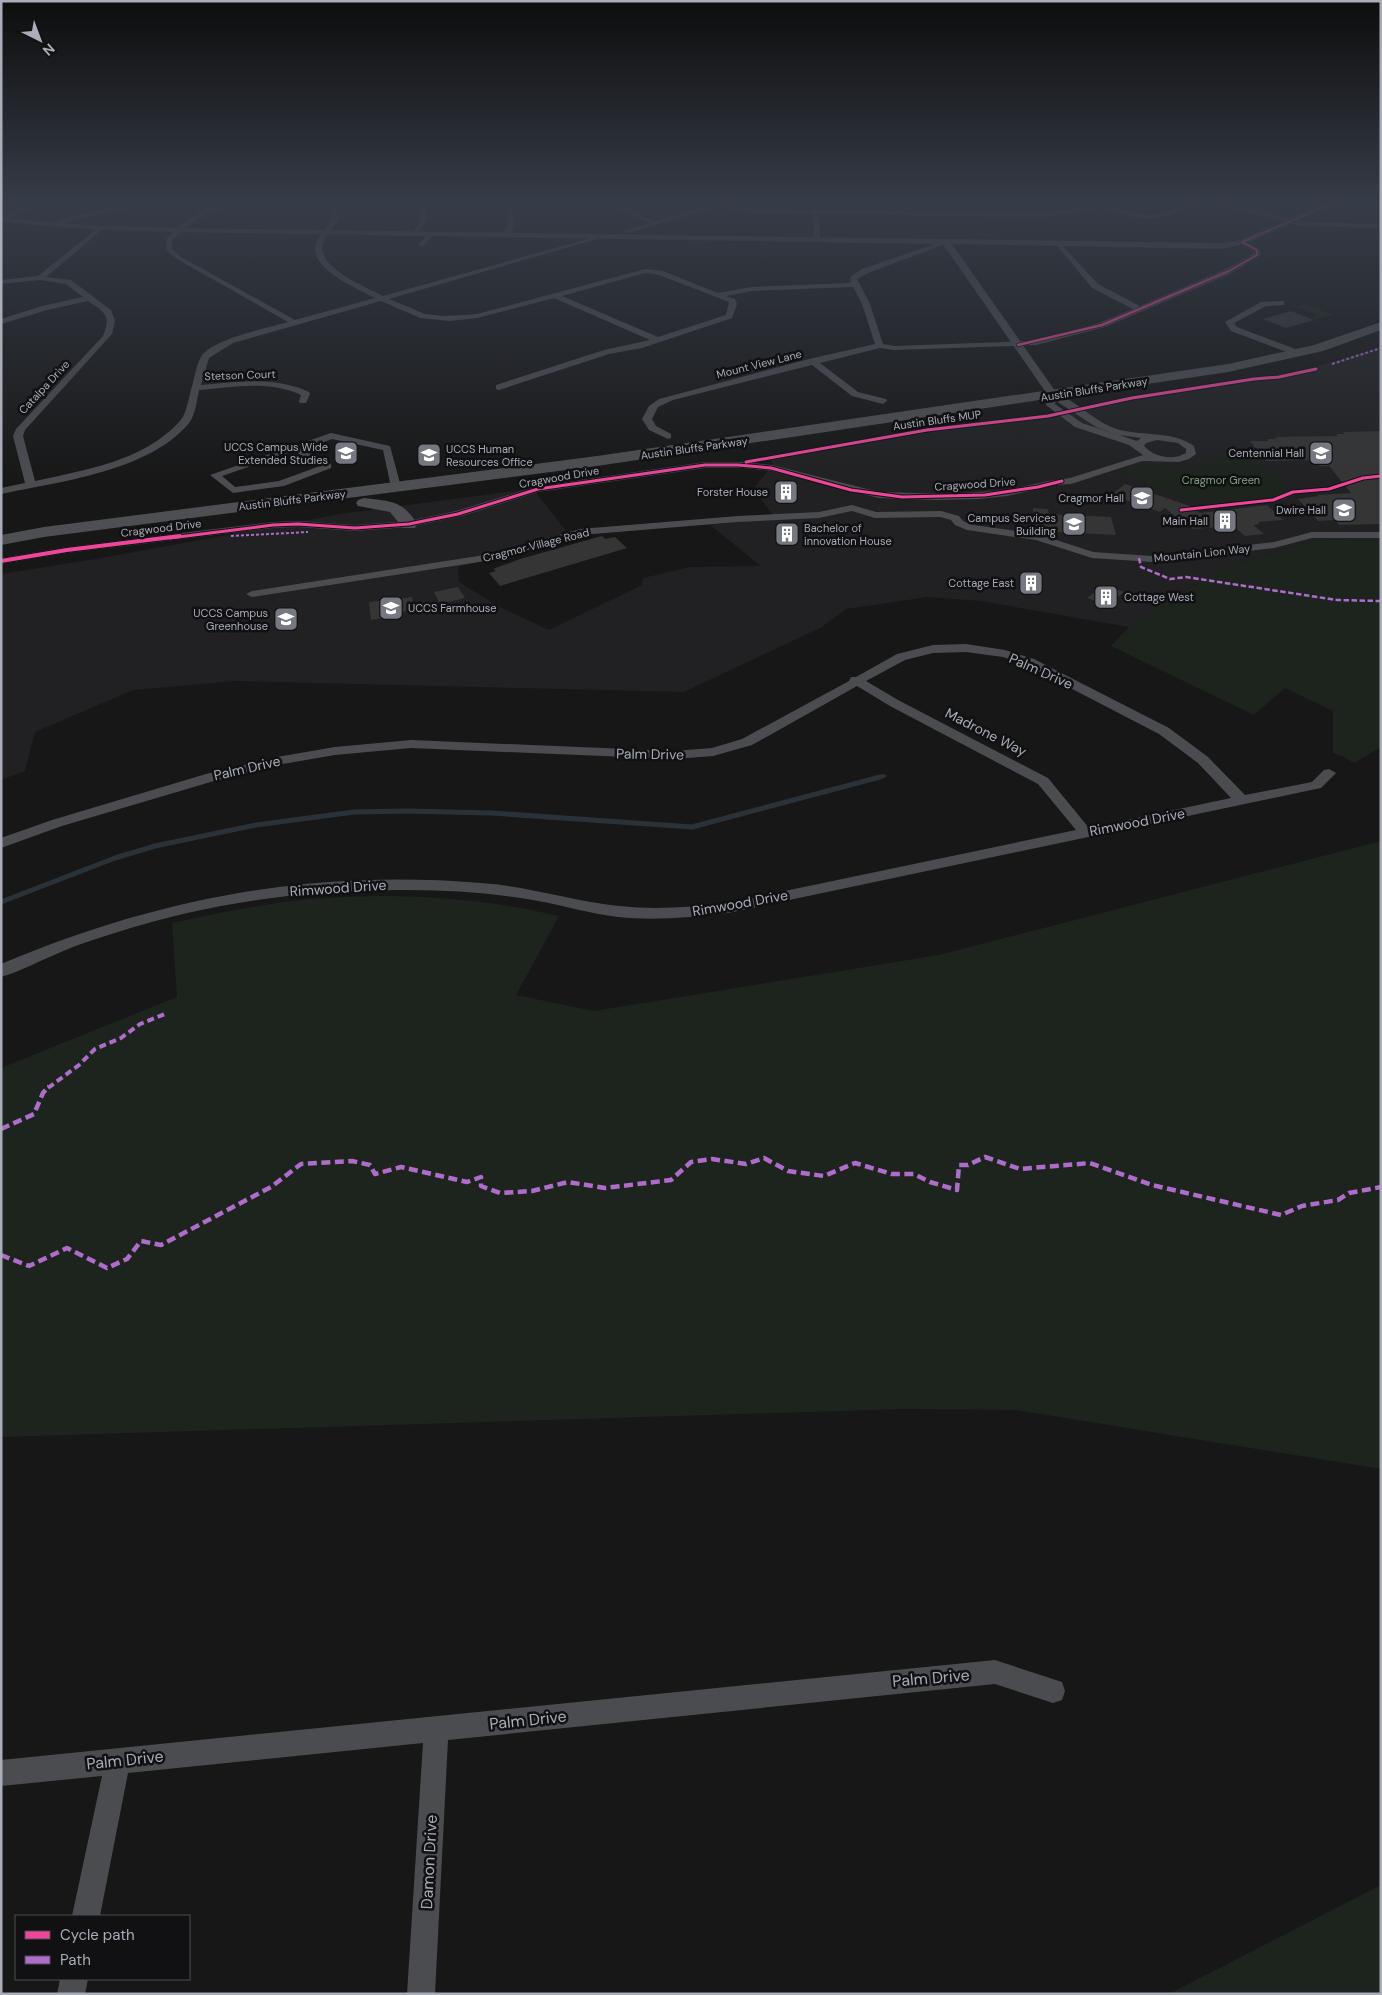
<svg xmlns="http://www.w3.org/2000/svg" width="1382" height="1995" font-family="'DM Sans',sans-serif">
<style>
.built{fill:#212123;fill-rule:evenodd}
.green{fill:#1d241e}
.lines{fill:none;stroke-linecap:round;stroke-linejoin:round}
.stream-far1{stroke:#2a3239;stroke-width:4}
.stream{stroke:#2a3239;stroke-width:5}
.building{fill:#353536}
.minor{fill:#4b4c50;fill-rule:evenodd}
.tertiary{fill:#4b4c50;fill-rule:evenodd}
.primary{fill:#4d4f52;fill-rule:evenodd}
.quiet-far3{stroke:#b06ccc;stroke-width:2;stroke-dasharray:3 2;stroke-linecap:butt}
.quiet-far2{stroke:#b06ccc;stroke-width:2.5;stroke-dasharray:5.5 2.5;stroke-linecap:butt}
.quiet-far1{stroke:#b06ccc;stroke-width:4;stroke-dasharray:7 4;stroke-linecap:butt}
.quiet{stroke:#b06ccc;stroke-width:4.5;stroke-dasharray:9 4.5;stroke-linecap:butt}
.cycleway-far2-casing{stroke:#111113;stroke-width:4}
.cycleway-far1-casing{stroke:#111113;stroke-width:5}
.cycleway-casing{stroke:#111113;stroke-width:6}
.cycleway-far2{stroke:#ed469a;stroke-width:2.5}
.cycleway-far1{stroke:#ed469a;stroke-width:3}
.cycleway{stroke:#ed469a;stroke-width:4}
.labels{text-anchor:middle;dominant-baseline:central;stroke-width:5;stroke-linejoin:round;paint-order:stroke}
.far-street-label{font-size:11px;fill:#a8adb8;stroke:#111113}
.far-poi-label{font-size:11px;fill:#a8adb8;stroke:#111113;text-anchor:end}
.far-park-label{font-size:11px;fill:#7fa381;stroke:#111113}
.street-label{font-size:14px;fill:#a8adb8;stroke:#111113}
.near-street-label{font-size:16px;fill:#a8adb8;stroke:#111113}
</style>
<rect width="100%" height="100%" fill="#171717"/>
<!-- built -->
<path class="built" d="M1381,347v194l-62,-2 -96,28 -94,60 -148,-26 -53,-4 -82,12 -24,18 -138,65 -448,-11 -103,9 -98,42 -10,39 -24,9v-206l101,-16 238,-44 424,-56 264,-41 281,-48zM770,458l3,6 -20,25 22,29 -65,7 51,41 -71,1 -47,11 -1,7 -93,45 -49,-23 -41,-25 -1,-15 64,-15 48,-16 -36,-46z"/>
<!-- green -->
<g class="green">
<polygon points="1224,203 1321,203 1284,218"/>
<polygon points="1303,304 1334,315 1315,319 1312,317 1316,314 1296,307"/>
<path d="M1214,454c16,3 58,10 67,24 2,4 3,11 4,16l-15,5 -65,7 -64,-24 4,-3 -18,-2 -7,-4c8,-3 18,-7 27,-8 25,-3 45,15 67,-11z"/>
<polygon points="1319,539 1381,541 1381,747 1354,763 1344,757 1333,753 1333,711 1285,688 1254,715 1111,646 1129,627 1223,567"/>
<path d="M1381,841v628l-365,-59 -112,-1 -903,28v-369l176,-71 -5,-74c37,-8 74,-16 112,-21 90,-11 186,-7 275,14l-43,79 78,16 345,-56z"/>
<polygon points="1381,1885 1381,1994 1169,1994"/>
</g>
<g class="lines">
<!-- stream-far1 -->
<polyline class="stream-far1" points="875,778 884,776"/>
<!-- stream -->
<polyline class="stream" points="1,902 115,858 155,846 256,825 354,812 406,811 492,813 692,827 880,777"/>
</g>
<!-- building -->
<g class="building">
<polygon points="1291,311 1314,320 1286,328 1263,319"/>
<polygon points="1381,431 1381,524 1339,525 1335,520 1318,521 1298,499 1319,496 1317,495 1351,493 1329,466 1319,466 1313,460 1266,461 1250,441 1268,441 1267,439 1277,439 1275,437 1338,436 1336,434 1345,434 1343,432"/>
<polygon points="1125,484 1190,506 1200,513 1267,505 1283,520 1258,522 1260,524 1253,525 1264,534 1245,536 1233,526 1193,529 1187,521 1177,518 1165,508 1160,512 1111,495"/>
<polygon points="1033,508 1048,509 1049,514 1111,517 1116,535 1037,531"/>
<polygon points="602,536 605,539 615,537 627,548 500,586 489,573 496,571 493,569 520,559"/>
<polygon points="1104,585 1124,592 1108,605 1087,598"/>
<polygon points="458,587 465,598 440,604 434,592"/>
<polygon points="412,597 414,610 383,615 384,618 371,620 369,602"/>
</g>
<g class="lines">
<!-- minor -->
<g class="minor">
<polygon points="135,203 150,203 77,219 54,226 51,224 76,215"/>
<path d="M221,203h12l-34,15 -27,22v9l9,8 114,63 80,-22c-17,-9 -68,-30 -59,-55 4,-10 13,-17 17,-27l-7,-13h6l7,13c-3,10 -12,17 -16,27 -8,24 43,44 60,53l219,-61 5,1 -218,63 36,15 18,2 21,-1 13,-1 168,-45 18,2 55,22 34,-6 98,-4 1,-7 11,-7 82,-28h4v2l-80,30 -11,6 13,25 13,40 11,2 139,-5 66,-18 34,-14 -41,-21 -36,-44v-2l2,-1 40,43 42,22 86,-37 27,-15 1,-3 -14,-8v-2h4l15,8 2,6 -29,18 -127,54 -69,18 -142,5 -14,-2 -60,15 38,29 28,7 1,2 -4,3 -31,-8 -40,-31 -139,35 -15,7 -6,12 4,7 15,8v4l-3,1 -19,-9 -7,-11 7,-13 10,-7 150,-40 66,-15 -13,-40 -9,-17 -101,4 -26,5 9,3 2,5 -5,14 -90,30 -33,6 -110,36 -3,-1v-4l108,-35 46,-10 -96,-42 -77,20 -27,3 -30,-3 -39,-17 -148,42 -24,15 -8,27c38,-3 73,-9 108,7l1,2 -4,9h-6l-1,-2 2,-6c-32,-15 -67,-8 -102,-5 -2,10 -4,26 -10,33 -39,48 -131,59 -188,71v-6l24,-5 -12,-47 3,-7 87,-93c9,-21 1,-24 -15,-35l-41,9 -46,14v-5l41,-13 41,-9 -17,-13 -26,-4 -39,4v-4l37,-4 61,-49 5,1 -58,49 25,3 40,30 4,11 -3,13 -87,96 -2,6 12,45c50,-11 109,-20 145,-60 7,-7 9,-26 12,-35 3,-9 4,-21 9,-29 10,-18 67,-29 87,-35l-111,-63 -11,-9v-10c14,-18 33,-30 55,-37zM645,273l14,2 70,27 -3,13 -68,22 -96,-41z"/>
<polygon points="418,203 424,203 427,219 418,234 416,235 413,233 421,219"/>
<path d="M506,203h6c1,12 5,27 -6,34l-3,-2 5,-12z"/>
<polygon points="606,203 615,203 657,223 652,224"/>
<path d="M720,203l31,6 61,1 -3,-7h6l3,7 220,3 37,-4 15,-4 -2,-2c21,0 40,12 62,12 17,-1 32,-12 49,-12l-29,12 -21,4 -17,-2 -35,-10 -22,6 -37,4 -219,-3 1,26 -3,2 -3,-2 -1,-26 -62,-1 -36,-8z"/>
<polygon points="1213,203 1226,203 1302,222 1381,224 1381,228 1302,226"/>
<polygon points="429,233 434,234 423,246 419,246 419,244"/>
<polygon points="1281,301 1284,301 1284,305 1266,306 1234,323 1237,327 1301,351 1301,355 1295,355 1231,331 1225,322 1261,302"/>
<path d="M1053,392c24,8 41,31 67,38 25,6 53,1 74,16l2,8 -7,5 -10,3 -37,-1 -71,23 -15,1 -49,11 -28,3 -43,1 -57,-2 -107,-27 -29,-3h-38l-167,24 -76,24 -53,11 -54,4 -57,-4 -25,1 -206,25 -66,11v-6l66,-11 206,-25 25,-1 57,4 54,-4 47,-10 82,-25 167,-24h38l29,3 107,27 71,2 57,-4 41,-9 22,-3 73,-23 -14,-10 -54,-18 -29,-22 3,-10zM1056,401l40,26 16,6 -30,-10 -27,-19zM1119,435l22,3 -4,3zM1157,440l21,3 8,6v4c-13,8 -32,4 -42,-7l2,-3z"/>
<path d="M331,433l59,13 11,41 -1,2h-8l-1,-2 -8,-37 -51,-11 -29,10 28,15v4l-47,18 -51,7 -23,-18zM294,451l26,15 -41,15 -44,6 -13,-11z"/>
<polygon points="852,505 876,512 941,511 959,516 963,521 973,525 1038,534 1093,552 1152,556 1274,542 1312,532 1381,532 1381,538 1312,538 1274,548 1152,562 1092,558 1036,540 967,530 955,525 951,520 940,517 875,518 852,511 819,518 738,522 581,535 492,560 252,597 246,594 252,591 491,554 580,529 738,516 819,512"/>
<path d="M966,644l39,6 29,9 135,69 39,29 37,38 67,-13 12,-12 5,-1 7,4 -15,15 -5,1 -588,124c-36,4 -73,8 -110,4 -28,-3 -56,-12 -85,-17 -41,-7 -83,-10 -124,-10 -98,-1 -198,12 -291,42 -19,6 -39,12 -57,20 -20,8 -39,19 -60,25v-13c156,-66 310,-95 480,-81 47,3 91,18 138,23 36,4 73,1 109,-3l348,-73 -38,-46 -148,-78 -33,-20 -105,59 -39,11 -39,3 -263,-11 -76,7 -58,10 -63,16 -152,45 -61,22v-10l51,-18 154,-46 71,-17 58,-10 76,-7 263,11 38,-3 30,-9 107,-58 2,-4h5l41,-23 36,-9zM966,652l37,5 23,8 133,69 39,29 33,35 -142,30 -41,-50 -150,-78 -32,-19 39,-21 28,-7z"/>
<polygon points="995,1660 1062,1682 1065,1691 1062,1700 1053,1703 995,1684 448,1740 435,1994 407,1994 423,1743 128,1773 100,1916 72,1916 102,1776 1,1786 1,1760"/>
<polygon points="60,1979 88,1979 85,1994 57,1994"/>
</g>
<!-- tertiary -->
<g class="tertiary">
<polygon points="715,203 722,205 629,233 622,231"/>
<polygon points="1325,203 1337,203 1245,244 1221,249 952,244 1058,395 1053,398 1049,397 943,244 177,232 86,229 1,222 3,218 86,225 177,228 1221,243 1240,240"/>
</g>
<!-- primary -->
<g class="primary">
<polygon points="24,203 38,203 1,223 1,216"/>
<polygon points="1381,322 1381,330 1323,351 1228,372 597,466 44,537 1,545 1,535 44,527 597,456 1228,364 1314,345"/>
<path d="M364,498c25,3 39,2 53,26l-2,4h-12l-13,-16 -32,-6 -2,-3 2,-3z"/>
</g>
<!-- quiet-far3 -->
<g class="quiet-far3">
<polyline points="1332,364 1381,348"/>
<polyline points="231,536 308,532"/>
</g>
<!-- quiet-far2 -->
<polyline class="quiet-far2" points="1139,558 1141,567 1170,579 1186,577 1337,600 1381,601"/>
<!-- quiet-far1 -->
<polyline class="quiet-far1" points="48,1088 79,1065 95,1049 121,1038 140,1024 165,1014"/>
<!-- quiet -->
<g class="quiet">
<polyline points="1,1129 34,1114 43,1093 49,1086"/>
<polyline points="1,1255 29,1266 67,1248 107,1268 127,1259 141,1241 161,1245 271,1187 301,1164 352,1161 370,1165 375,1174 401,1167 467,1182 481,1177 481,1186 500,1193 532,1191 568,1182 605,1188 671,1180 691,1162 712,1159 746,1164 764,1158 788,1171 824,1176 855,1163 892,1174 914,1174 930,1182 957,1190 959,1165 968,1165 985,1157 1020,1169 1090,1163 1152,1185 1281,1215 1302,1206 1338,1200 1349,1193 1381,1187"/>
</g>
<!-- cycleway-far2 casing -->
<g class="cycleway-far2-casing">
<g id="cycleway-far2">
<polyline points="1242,242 1333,203"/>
<polyline points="1018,345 1102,325 1229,271 1257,255 1257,250 1242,242"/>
</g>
</g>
<!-- cycleway-far1 casing -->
<g class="cycleway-far1-casing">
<g id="cycleway-far1">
<polyline points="746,462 927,430 1048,416 1132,398 1254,379 1279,377 1316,369"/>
<polyline points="1181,510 1273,500 1293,492 1329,489 1363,478 1381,476"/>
<polyline points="170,538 273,525 298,524 355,528 409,524 458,514 538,489 705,465 738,465 771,468 851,490 902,497 985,495 1038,487 1062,481"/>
</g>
</g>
<!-- cycleway casing -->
<g class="cycleway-casing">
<polyline id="cycleway" points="1,561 67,550 180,536"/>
</g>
<!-- cycleway-far2 -->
<use href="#cycleway-far2" class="cycleway-far2"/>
<!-- cycleway-far1 -->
<use href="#cycleway-far1" class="cycleway-far1"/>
<!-- cycleway -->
<use href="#cycleway" class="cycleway"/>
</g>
<!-- sky -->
<linearGradient id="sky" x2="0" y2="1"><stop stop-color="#0d0d0d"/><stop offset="0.42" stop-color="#363c47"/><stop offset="1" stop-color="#363c47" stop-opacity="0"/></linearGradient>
<rect width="1382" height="483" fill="url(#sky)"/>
<!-- icons -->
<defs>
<g id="university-square" transform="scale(1.25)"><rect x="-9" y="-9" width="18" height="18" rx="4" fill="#757880" stroke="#111113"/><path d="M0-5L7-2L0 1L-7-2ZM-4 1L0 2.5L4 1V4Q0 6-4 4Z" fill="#fff"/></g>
<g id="building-square" transform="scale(1.25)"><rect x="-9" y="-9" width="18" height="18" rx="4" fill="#757880" stroke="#111113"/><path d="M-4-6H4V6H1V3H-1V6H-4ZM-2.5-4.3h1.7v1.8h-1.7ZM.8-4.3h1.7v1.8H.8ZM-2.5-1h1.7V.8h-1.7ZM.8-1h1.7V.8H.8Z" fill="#fff"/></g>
</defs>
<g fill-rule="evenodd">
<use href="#university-square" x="346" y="453"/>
<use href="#university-square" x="1321" y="453"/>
<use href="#university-square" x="429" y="455"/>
<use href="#building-square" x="786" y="492"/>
<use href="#university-square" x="1142" y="498"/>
<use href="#university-square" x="1344" y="510"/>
<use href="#building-square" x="1225" y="521"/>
<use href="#university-square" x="1074" y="524"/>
<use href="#building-square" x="787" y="534"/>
<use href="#building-square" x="1031" y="583"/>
<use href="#building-square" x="1106" y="597"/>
<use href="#university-square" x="391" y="608"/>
<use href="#university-square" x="286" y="619"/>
</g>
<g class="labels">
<!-- far-street labels -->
<g class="far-street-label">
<text transform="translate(759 364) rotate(-14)">Mount View Lane</text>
<text transform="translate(240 375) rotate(-2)">Stetson Court</text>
<text transform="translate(44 387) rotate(-47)">Catalpa Drive</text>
<text transform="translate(1094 389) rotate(-9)">Austin Bluffs Parkway</text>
<text transform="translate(937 420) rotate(-8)">Austin Bluffs MUP</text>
<text transform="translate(694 448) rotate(-8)">Austin Bluffs Parkway</text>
<text transform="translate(559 477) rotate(-10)">Cragwood Drive</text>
<text transform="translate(975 484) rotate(-4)">Cragwood Drive</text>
<text transform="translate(292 500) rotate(-7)">Austin Bluffs Parkway</text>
<text transform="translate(161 528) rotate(-7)">Cragwood Drive</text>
<text transform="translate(536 545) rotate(-14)">Cragmor Village Road</text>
<text transform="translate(1202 553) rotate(-6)">Mountain Lion Way</text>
</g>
<!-- far-poi labels -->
<g class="far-poi-label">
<text x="328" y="447">UCCS Campus Wide<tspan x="328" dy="13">Extended Studies</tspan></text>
<text x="446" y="449" text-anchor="start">UCCS Human<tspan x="446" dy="13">Resources Office</tspan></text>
<text x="1304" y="453">Centennial Hall</text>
<text x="768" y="492">Forster House</text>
<text x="1124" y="498">Cragmor Hall</text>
<text x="1326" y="510">Dwire Hall</text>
<text x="1056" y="518">Campus Services<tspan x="1056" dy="13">Building</tspan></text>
<text x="1208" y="521">Main Hall</text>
<text x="804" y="528" text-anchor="start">Bachelor of<tspan x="804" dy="13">innovation House</tspan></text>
<text x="1014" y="583">Cottage East</text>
<text x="1124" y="597" text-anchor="start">Cottage West</text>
<text x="408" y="608" text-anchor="start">UCCS Farmhouse</text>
<text x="268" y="613">UCCS Campus<tspan x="268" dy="13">Greenhouse</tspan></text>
</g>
<!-- far-park labels -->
<g class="far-park-label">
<text x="1221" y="480">Cragmor Green</text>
</g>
<!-- street labels -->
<g class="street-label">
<text transform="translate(1041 671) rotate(24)">Palm Drive</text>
<text transform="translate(986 732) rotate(27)">Madrone Way</text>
<text transform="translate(650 754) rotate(1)">Palm Drive</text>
<text transform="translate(247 768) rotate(-13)">Palm Drive</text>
<text transform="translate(1137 822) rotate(-11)">Rimwood Drive</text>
<text transform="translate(338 888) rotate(-4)">Rimwood Drive</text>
<text transform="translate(740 903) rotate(-10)">Rimwood Drive</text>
</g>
<!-- near-street labels -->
<g class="near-street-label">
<text transform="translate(931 1678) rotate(-5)">Palm Drive</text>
<text transform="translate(528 1720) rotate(-6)">Palm Drive</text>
<text transform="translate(125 1760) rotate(-6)">Palm Drive</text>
<text transform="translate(429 1862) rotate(-87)">Damon Drive</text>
</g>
</g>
<!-- border -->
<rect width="1382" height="1995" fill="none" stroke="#a8adb8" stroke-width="5"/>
<!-- legend -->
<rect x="15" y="1915" width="175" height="65" fill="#111113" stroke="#4d4f55"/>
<rect x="25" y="1931" width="25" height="8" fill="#ed469a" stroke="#4d4f55"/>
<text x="60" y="1940" font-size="15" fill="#a8adb8">Cycle path</text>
<rect x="25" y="1956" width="25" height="8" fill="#b06ccc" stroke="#4d4f55"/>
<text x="60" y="1965" font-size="15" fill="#a8adb8">Path</text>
<!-- north arrow -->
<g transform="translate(40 40) rotate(138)" stroke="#111113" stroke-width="4" paint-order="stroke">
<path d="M0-4L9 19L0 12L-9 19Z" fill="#a8adb8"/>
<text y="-8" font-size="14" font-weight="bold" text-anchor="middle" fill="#a8adb8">N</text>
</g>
</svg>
